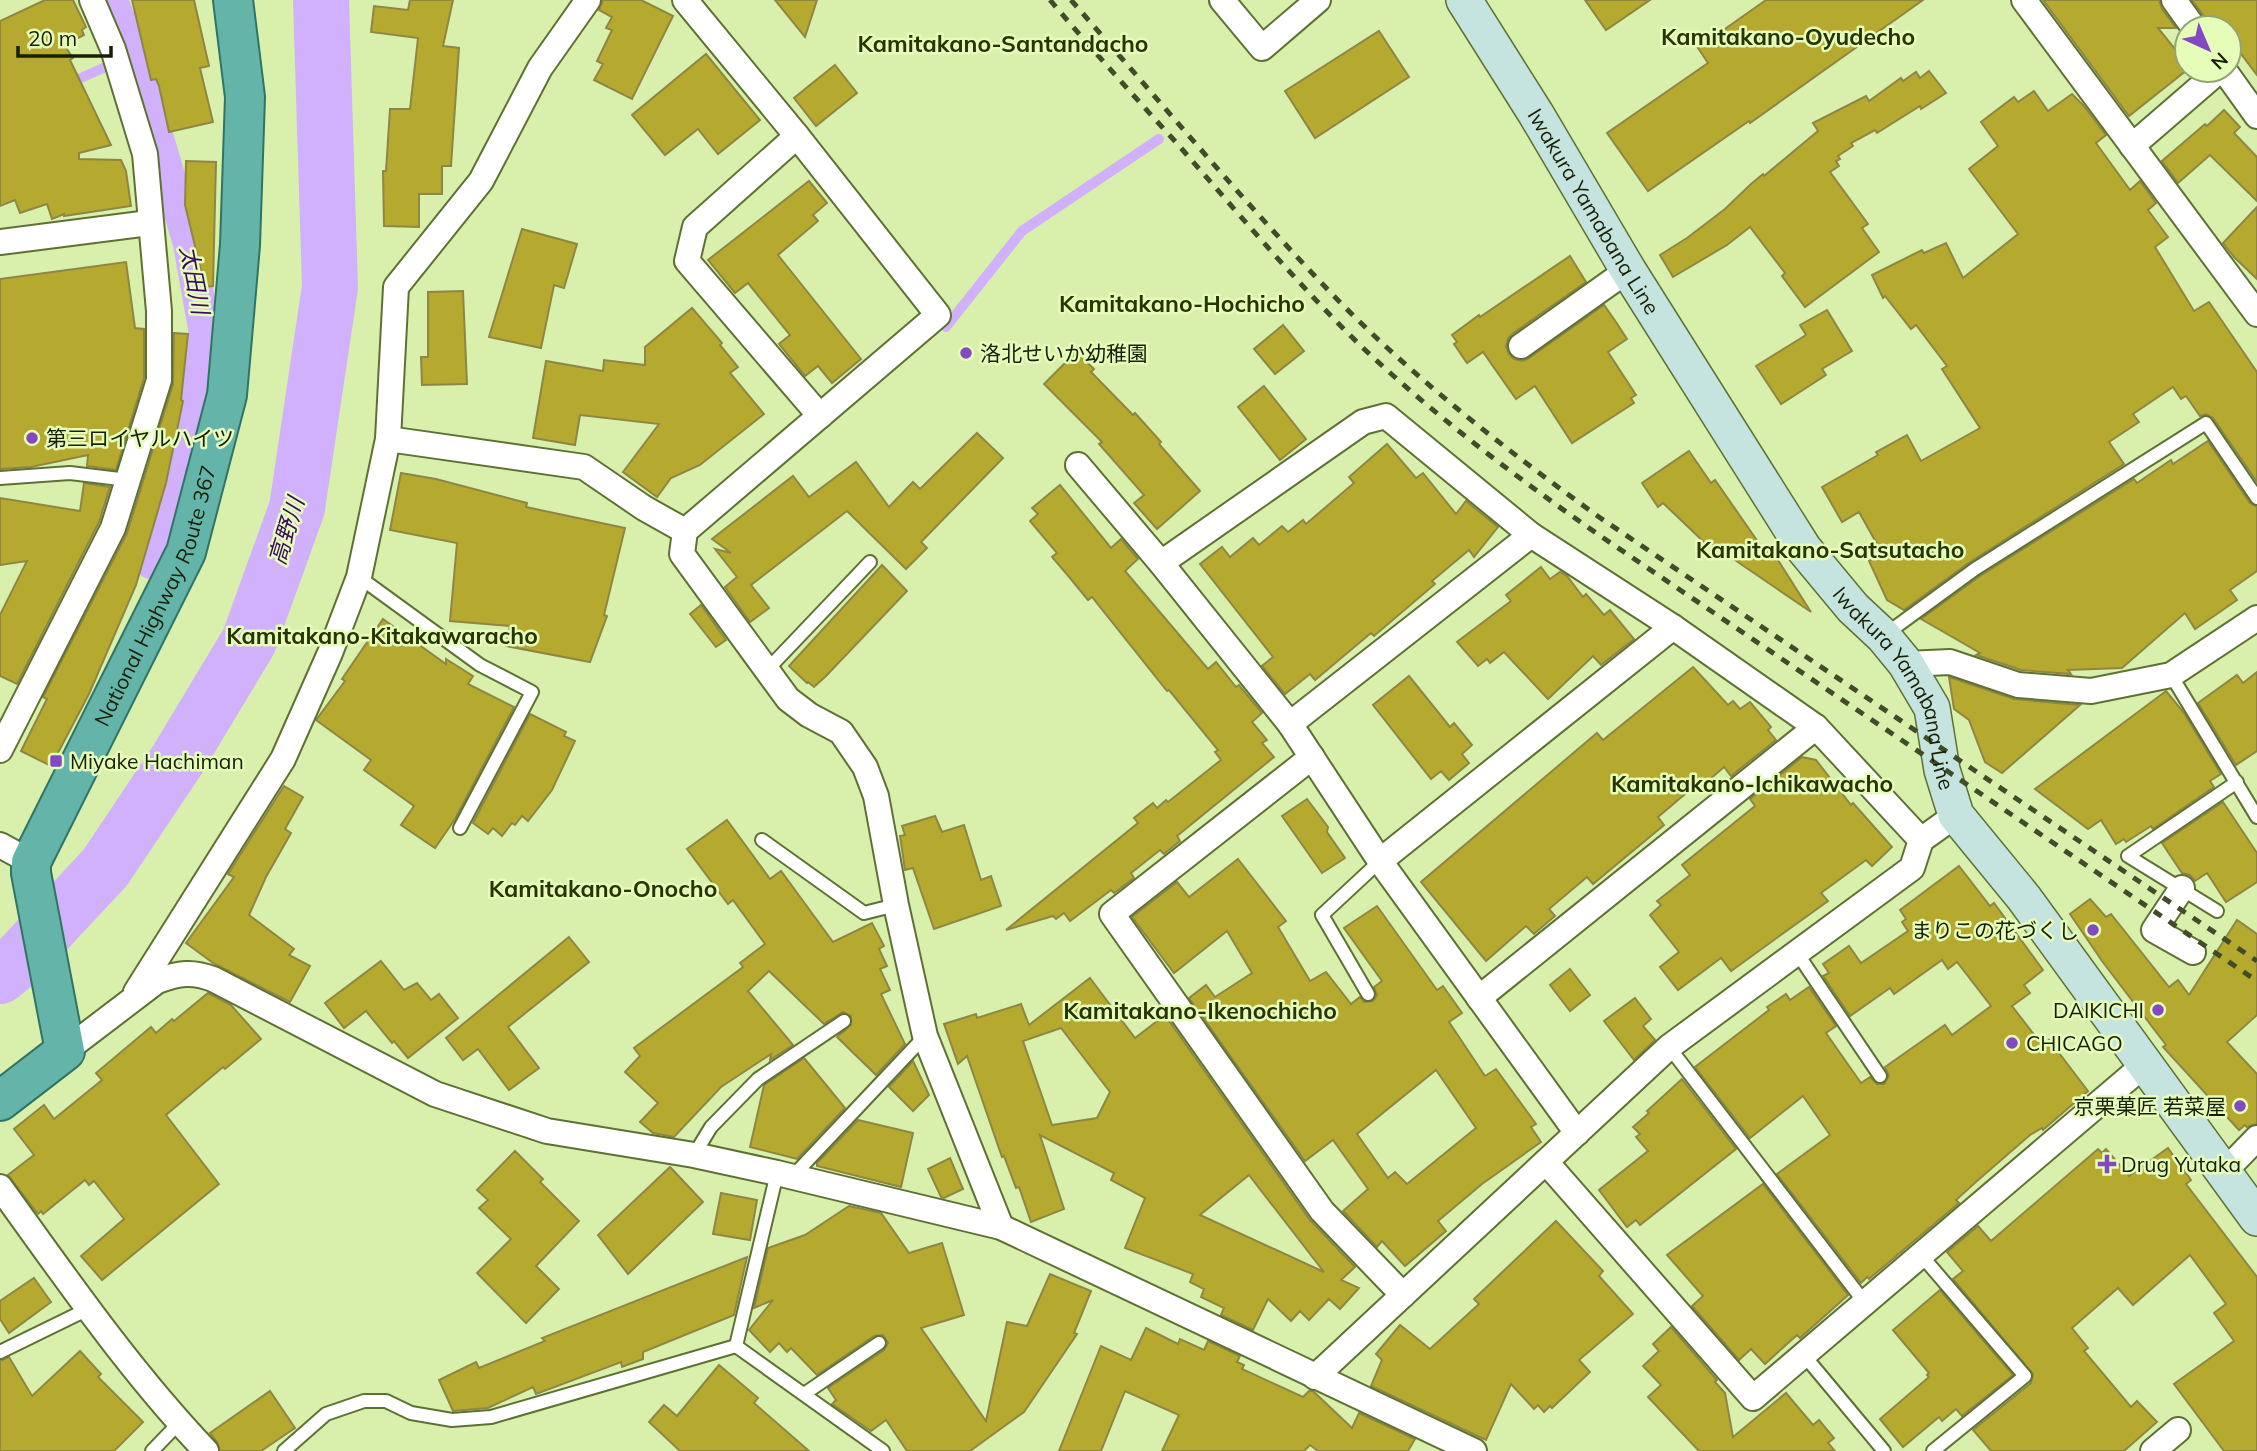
<svg xmlns="http://www.w3.org/2000/svg" width="2257" height="1451" font-family="Mulish,'Noto Sans JP',sans-serif">
<style>
.lines{fill:none;stroke-linecap:round;stroke-linejoin:round}
.stream{stroke:#d1b1fc;stroke-width:10}
.canal{stroke:#d1b1fc;stroke-width:32}
.river{stroke:#d1b1fc;stroke-width:56}
.building{fill:#b5a930;stroke:#8e8743;stroke-width:2;fill-rule:evenodd}
.service-casing{stroke:#5e7133;stroke-width:16}
.minor-casing{stroke:#5e7133;stroke-width:28}
.secondary-casing{stroke:#5e7133;stroke-width:38}
.trunk-casing{stroke:#307462;stroke-width:42}
.service{stroke:#fff;stroke-width:12}
.minor{stroke:#fff;stroke-width:24}
.secondary{stroke:#c5e3df;stroke-width:35}
.trunk{stroke:#64b4aa;stroke-width:38}
.rail{stroke:#414c29;stroke-width:5;stroke-dasharray:9 9;stroke-linecap:butt}
.poi-dot{fill:#8349c0;stroke:#e6fdba;stroke-width:2.5}
.labels{text-anchor:middle;dominant-baseline:central;stroke-width:5;stroke-linejoin:round;paint-order:stroke}
.street-label{font-size:21px;fill:#171f05;stroke:#e6fdba}
.poi-label{font-size:21px;fill:#171f05;stroke:#e6fdba;text-anchor:start}
.neighbourhood-label{font-size:23px;font-weight:bold;fill:#283403;stroke:#e6fdba}
.water-label{font-size:23px;font-style:italic;fill:#390b5e;stroke:#e6fdba}
</style>
<rect width="100%" height="100%" fill="#d9f0ad"/>
<g class="lines">
<!-- stream -->
<g class="stream">
<polyline points="67,84 133,55"/>
<polyline points="946,327 1022,231 1159,139"/>
</g>
<!-- canal -->
<polyline class="canal" points="112,0 135,60 189,244 205,334 180,478 167,524 151,563"/>
<!-- river -->
<polyline class="river" points="0,976 17,962 105,868 178,759 249,641 297,508 330,287 321,0"/>
</g>
<!-- building -->
<g class="building">
<polygon points="45,0 73,0 86,27 82,30 84,35 64,45 73,58 70,60 111,145 79,153 79,159 121,160 126,171 131,206 64,216 64,214 52,219 47,204 20,213 15,200 0,206 0,21"/>
<polygon points="132,0 194,0 209,66 200,68 213,122 169,132 159,86 156,79 151,80"/>
<polygon points="410,0 453,0 443,46 459,48 451,166 442,166 442,194 419,194 419,227 384,226 383,171 386,171 390,109 410,109 418,38 371,32 374,6 408,10"/>
<polygon points="603,0 641,0 673,16 632,99 594,80 603,64 597,61 612,30 606,28 612,17 599,10"/>
<polygon points="775,0 817,0 805,37"/>
<polygon points="1585,0 1650,0 1606,30"/>
<polygon points="1766,0 1923,0 1750,123 1749,121 1648,191 1607,133 1708,63 1698,48"/>
<polygon points="2043,0 2159,0 2162,9 2176,28 2158,28 2187,64 2187,70 2129,116"/>
<polygon points="2192,0 2257,0 2257,75 2229,38 2229,28 2209,28 2206,19"/>
<polygon points="1379,31 1409,77 1315,138 1285,91"/>
<polygon points="706,54 760,120 718,154 698,129 665,155 632,115"/>
<polygon points="835,65 857,93 816,126 794,98"/>
<polygon points="1929,71 1946,93 1921,109 1920,106 1877,133 1875,130 1851,143 1853,146 1838,156 1840,159 1836,161 1839,166 1830,172 1868,224 1862,228 1879,252 1805,307 1782,276 1785,273 1750,227 1727,245 1673,277 1660,255 1687,238 1725,209 1751,184 1763,174 1764,176 1818,131 1813,123 1866,96 1869,101 1901,78 1903,81 1916,72 1920,78"/>
<polygon points="2034,91 2048,111 2072,94 2083,105 2106,135 2096,143 2130,190 2140,181 2156,203 2148,210 2168,237 2155,247 2194,311 2209,302 2257,372 2257,482 2213,418 2206,414 2200,416 2186,396 2181,399 2173,387 2133,414 2139,422 2109,442 2124,464 1970,562 1904,610 1887,600 1869,561 1882,553 1859,512 1842,522 1822,487 1878,455 1876,452 1907,435 1921,461 1980,428 1942,369 1947,366 1916,325 1911,329 1885,296 1883,298 1872,275 1922,250 1924,253 1946,243 1963,278 2018,234 1969,169 1998,146 1981,122 2014,97 2018,102"/>
<polygon points="2224,110 2240,127 2234,133 2257,157 2257,201 2210,155 2178,183 2162,161 2205,124 2207,126"/>
<polygon points="186,161 216,162 213,286 205,287 185,205"/>
<polygon points="809,181 827,203 813,215 818,221 778,255 861,359 832,383 818,366 805,376 779,344 790,335 748,283 735,293 708,260"/>
<polygon points="2257,207 2257,279 2234,257 2223,243"/>
<polygon points="522,229 577,244 564,288 554,285 541,348 489,337"/>
<polygon points="1570,256 1586,282 1512,334 1508,339 1506,347 1509,354 1514,359 1522,361 1529,358 1604,305 1616,322 1627,339 1608,352 1636,395 1631,398 1634,403 1572,443 1535,386 1516,399 1483,352 1467,363 1454,344 1457,342 1452,335 1479,315 1480,317"/>
<polygon points="126,262 135,328 144,329 144,378 116,470 87,466 88,455 31,467 0,469 0,279"/>
<polygon points="463,291 467,384 422,385 421,357 428,357 428,292"/>
<polygon points="692,308 722,343 720,345 738,367 730,373 764,414 700,465 671,478 657,497 623,472 659,424 580,415 575,445 533,438 546,361 603,371 604,360 645,365 645,347"/>
<polygon points="1827,310 1852,351 1822,369 1826,375 1781,404 1756,366 1806,335 1800,325"/>
<polygon points="1283,325 1304,351 1275,374 1254,349"/>
<polygon points="174,333 188,334 181,400 183,401 166,483 136,585 89,694 51,766 21,751 47,699 43,697 127,533 173,384"/>
<polygon points="1076,352 1094,369 1091,372 1133,415 1135,413 1161,442 1159,444 1200,491 1157,529 1134,503 1144,495 1099,444 1102,442 1044,384"/>
<polygon points="1264,386 1306,439 1280,460 1238,407"/>
<polygon points="977,433 1003,458 921,542 927,548 906,569 847,511 751,585 769,608 750,622 725,587 737,577 715,549 731,553 712,539 793,476 809,497 856,462 889,507 913,482 920,489"/>
<polygon points="2208,441 2250,503 2257,507 2257,571 2230,590 2237,600 2195,629 2185,613 2122,668 2068,670 2071,674 2021,670 1976,655 1980,653 1921,619 1980,576 2134,479 2137,483 2171,460 2173,464"/>
<polygon points="1387,444 1416,478 1423,473 1456,514 1466,501 1498,527 1474,557 1469,550 1432,581 1435,584 1374,636 1371,633 1315,680 1310,674 1285,694 1262,666 1273,657 1200,564 1222,547 1230,557 1253,538 1259,545 1282,526 1288,532 1303,520 1306,524 1354,483 1349,477"/>
<polygon points="1689,451 1711,483 1715,480 1763,549 1769,546 1811,612 1707,541 1705,543 1663,503 1658,507 1642,483"/>
<polygon points="401,473 436,479 527,503 526,507 625,528 604,615 607,616 590,662 506,646 510,626 450,621 457,543 390,530"/>
<polygon points="84,483 110,487 99,522 17,684 0,676 0,615 27,561 0,565 0,498 80,511"/>
<polygon points="1060,485 1111,548 1121,539 1138,559 1125,571 1208,669 1216,662 1236,687 1239,685 1262,713 1252,722 1267,740 1262,743 1274,757 1177,836 1180,841 1164,854 1160,850 1131,873 1134,878 1114,893 1111,890 1070,921 1064,913 1056,919 1053,916 1006,930 1138,823 1134,818 1153,803 1157,808 1166,800 1168,802 1221,760 1215,752 1218,750 1169,690 1167,691 1092,597 1088,600 1070,578 1052,557 1057,553 1030,521 1038,514 1032,508"/>
<polygon points="882,565 907,591 826,676 814,687 808,682 807,683 789,666"/>
<polygon points="1541,567 1550,579 1560,572 1567,576 1583,597 1586,594 1604,615 1610,610 1634,639 1601,665 1593,656 1548,699 1504,652 1490,663 1487,659 1478,666 1457,642 1511,601 1506,595"/>
<polygon points="701,605 726,640 716,647 690,614"/>
<polygon points="383,619 446,664 446,659 473,676 468,684 514,707 455,819 435,848 401,825 414,806 364,770 371,760 316,720 345,681 342,679"/>
<polygon points="1693,667 1728,705 1733,701 1740,709 1750,702 1771,727 1768,730 1776,740 1731,776 1724,767 1700,788 1697,784 1658,817 1664,825 1593,884 1587,877 1549,909 1555,916 1534,934 1526,926 1486,961 1421,882 1597,733 1603,740"/>
<polygon points="2257,672 2257,751 2236,765 2198,703 2237,675 2243,683"/>
<polygon points="1409,676 1450,727 1454,723 1472,745 1462,754 1469,763 1449,780 1441,771 1431,779 1373,705"/>
<polygon points="1949,677 2014,699 2080,705 2002,773 1985,762 1969,720 1954,709"/>
<polygon points="2166,691 2184,713 2221,774 2210,781 2214,787 2153,829 2151,826 2126,842 2124,839 2116,844 2101,820 2088,829 2035,789"/>
<polygon points="530,714 566,732 564,736 575,741 552,790 528,821 522,816 515,825 512,823 502,836 493,828 488,834 473,823"/>
<polygon points="1802,757 1816,760 1851,805 1853,803 1892,847 1872,866 1866,860 1821,893 1828,901 1731,971 1721,958 1678,990 1660,967 1679,952 1650,915 1661,905 1657,901 1690,875 1682,865 1755,806 1750,799"/>
<polygon points="284,786 303,797 285,829 291,833 266,877 249,915 294,949 289,955 310,966 290,1002 213,963 186,943 234,877 228,874"/>
<polygon points="1307,799 1328,827 1327,832 1345,858 1322,873 1282,816"/>
<polygon points="2223,802 2257,853 2257,882 2226,902 2207,873 2195,881 2190,875 2182,873 2162,843"/>
<polygon points="935,816 942,832 964,825 981,880 991,876 1001,906 934,929 913,868 905,870 900,836 905,835 902,826"/>
<polygon points="727,820 770,879 781,871 833,942 872,923 884,946 879,949 887,966 880,969 890,990 881,994 905,1044 876,1075 837,1037 851,1025 851,1016 843,1012 824,1024 769,971 748,991 793,1045 770,1060 771,1054 721,1087 674,1137 653,1133 640,1122 658,1103 625,1072 640,1056 634,1048 743,967 740,963 765,944 733,900 728,904 687,849"/>
<path d="M1238,859l48,62 -8,6 32,54 16,-9 25,32 9,-7 4,5 9,-1 4,-6 -3,-8 8,-6 -38,-53 33,-22 60,84 6,-4 19,27 -13,9 36,54 11,-7 40,55 -5,3 10,15 -59,42 -44,37 8,10 -41,35 -23,-25 -5,6 -34,-36 25,-22 -35,-49 -28,21 -116,-163 17,-13 9,12 37,-24 -25,-42 -53,42 -42,-56 45,-35 12,15zM1436,1070l40,58 -69,56 -12,-12 -7,6 -31,-44z"/>
<polygon points="1959,866 1990,906 1994,903 2043,970 2024,985 2030,993 2012,1006 2042,1045 2049,1040 2088,1091 2043,1130 2042,1128 2030,1135 1977,1181 1956,1200 1959,1203 1869,1279 1867,1277 1861,1283 1777,1174 1830,1135 1803,1096 1750,1138 1695,1067 1769,1010 1767,1007 1786,994 1790,1000 1809,987 1836,1026 1826,1033 1861,1083 1870,1077 1877,1084 1884,1084 1889,1076 1885,1067 1945,1025 1952,1035 1991,1006 1957,962 1948,969 1942,960 1894,994 1890,988 1850,1016 1823,976 1829,973 1823,964 1849,946 1861,963 1908,931 1902,922 1906,919 1900,910"/>
<polygon points="2090,899 2106,917 2111,914 2169,987 2178,980 2189,995 2237,920 2257,934 2257,1015 2227,1042 2257,1074 2257,1124 2247,1127 2245,1125 2239,1130 2163,1047 2166,1045 2102,961 2070,914"/>
<polygon points="569,937 589,962 508,1027 539,1068 509,1090 478,1049 463,1060 446,1038"/>
<polygon points="381,961 404,990 417,983 431,1000 439,994 458,1018 408,1058 394,1041 392,1043 366,1011 344,1028 325,1003"/>
<polygon points="1570,969 1590,995 1570,1011 1550,985"/>
<path d="M1090,978l45,60 30,-23 145,205 45,47 -14,13 18,8 -19,21 -11,-10 -20,21 -9,-9 -9,10 -23,-22 -15,31 -32,-15 3,-7 -23,-11 3,-8 -14,-7 3,-8 -68,-26 20,-50 -34,-18 3,-7 -74,-38 24,74 -33,13 -12,-35 -3,1 -12,-32 -2,1 -35,-101 -9,8 -14,-40 32,-10 1,4 44,-14 8,21zM1061,1028l49,64 -13,26 -45,7 -29,-84zM1249,1175l61,79 14,18 -124,-57z"/>
<polygon points="208,993 231,1005 261,1039 225,1069 223,1067 166,1115 219,1184 102,1280 81,1256 124,1219 94,1181 89,1185 85,1180 43,1214 41,1211 38,1214 8,1175 34,1155 14,1129 44,1105 54,1119 102,1080 96,1073 151,1027 156,1033 172,1019 174,1021"/>
<polygon points="1635,998 1651,1019 1643,1026 1655,1040 1634,1060 1604,1021"/>
<polygon points="804,1058 845,1108 797,1159 750,1147 764,1085"/>
<polygon points="913,1061 929,1095 913,1111 889,1087"/>
<polygon points="1682,1079 1736,1149 1640,1225 1636,1220 1627,1227 1599,1190 1648,1151 1636,1137 1640,1134 1633,1127 1649,1113 1647,1111"/>
<polygon points="858,1120 913,1133 901,1187 817,1166 817,1163"/>
<polygon points="2168,1148 2191,1180 2186,1184 2257,1277 2257,1451 2224,1451 2174,1384 2234,1341 2214,1313 2226,1304 2190,1255 2133,1305 2118,1288 2072,1328 2088,1348 2084,1351 2131,1407 2137,1401 2157,1422 2124,1451 1991,1451 1973,1430 2031,1383 2033,1374 1953,1279 1963,1271 1947,1252 1978,1226 1991,1241 2098,1149 2102,1153 2106,1149 2129,1176"/>
<polygon points="515,1151 543,1179 540,1182 579,1221 536,1266 559,1289 526,1323 477,1273 511,1239 479,1208 488,1200 477,1190"/>
<polygon points="950,1158 963,1189 944,1198 941,1197 928,1169"/>
<polygon points="670,1167 703,1202 628,1274 598,1235"/>
<polygon points="1763,1184 1848,1295 1800,1338 1797,1335 1765,1364 1751,1349 1739,1360 1692,1306 1703,1296 1667,1255"/>
<polygon points="721,1193 757,1200 750,1240 713,1234"/>
<polygon points="849,1206 881,1213 909,1253 942,1243 964,1315 921,1328 986,1421 1007,1322 1027,1326 1050,1274 1091,1291 1074,1333 1077,1334 1024,1412 970,1451 907,1451 886,1420 871,1431 832,1404 836,1400 828,1388 884,1350 888,1343 883,1335 874,1336 817,1375 791,1348 787,1352 779,1343 770,1352 749,1330 773,1300 754,1308 768,1248 805,1235"/>
<polygon points="1556,1221 1603,1271 1599,1276 1633,1314 1579,1360 1590,1372 1552,1408 1550,1406 1544,1412 1538,1405 1534,1409 1511,1384 1486,1440 1371,1386 1382,1360 1376,1354 1400,1325 1430,1349 1479,1304 1474,1299"/>
<polygon points="747,1257 734,1315 643,1352 643,1359 622,1367 621,1362 536,1394 533,1387 488,1408 453,1411 439,1380 476,1362 479,1368 545,1341 542,1338"/>
<polygon points="34,1278 51,1302 9,1333 0,1319 0,1301"/>
<polygon points="1940,1290 2013,1375 1962,1416 1956,1409 1942,1421 1939,1417 1903,1447 1880,1419 1929,1377 1927,1375 1929,1373 1893,1330"/>
<polygon points="1671,1327 1717,1380 1715,1382 1725,1393 1733,1437 1786,1393 1813,1425 1819,1420 1834,1438 1828,1443 1835,1451 1699,1451 1648,1397 1661,1385 1643,1366 1659,1351 1653,1344"/>
<polygon points="1146,1328 1178,1344 1180,1339 1204,1350 1208,1341 1240,1356 1237,1362 1244,1365 1242,1369 1303,1397 1309,1391 1313,1391 1352,1428 1359,1413 1415,1439 1408,1451 1318,1451 1310,1445 1304,1451 1162,1451 1179,1415 1125,1391 1101,1451 1059,1451 1101,1346 1131,1360"/>
<polygon points="80,1351 101,1374 98,1377 143,1422 114,1451 0,1451 0,1361 9,1357 32,1396"/>
<polygon points="719,1365 758,1398 754,1403 809,1451 680,1451 649,1422 664,1405 677,1416"/>
<polygon points="270,1391 295,1428 261,1451 220,1451 217,1442 210,1433"/>
</g>
<g class="lines">
<!-- service casing -->
<g class="service-casing">
<g id="service">
<polyline points="0,478 70,473 128,480"/>
<polyline points="359,577 480,665 532,692 460,828"/>
<polyline points="1886,634 1975,569 2206,423 2257,498"/>
<polyline points="767,670 870,562"/>
<polyline points="2171,675 2257,817"/>
<polyline points="762,840 864,913 896,905"/>
<polyline points="2217,911 2128,856 2237,782"/>
<polyline points="1797,953 1880,1076"/>
<polyline points="1368,994 1322,915 1380,861"/>
<polyline points="1669,1047 1865,1303"/>
<polyline points="694,1155 711,1127 758,1079 844,1021"/>
<polyline points="793,1176 925,1036"/>
<polyline points="1921,1255 2025,1376 1933,1451"/>
<polyline points="736,1346 777,1173"/>
<polyline points="0,1352 88,1309"/>
<polyline points="1803,1354 1884,1451"/>
<polyline points="804,1394 879,1343"/>
<polyline points="152,1451 179,1423"/>
<polyline points="284,1451 326,1414 364,1401 386,1401 411,1413 452,1420 491,1417 736,1346 883,1451"/>
</g>
</g>
<!-- minor casing -->
<g class="minor-casing">
<g id="minor">
<polyline points="588,0 540,68 481,181 396,287 388,439 584,467 644,508 685,531"/>
<polyline points="685,0 797,136 938,315 685,531 682,554 788,699 809,715 841,732 865,767 876,796 896,905 925,1036 1001,1227"/>
<polyline points="1222,0 1262,48 1318,0"/>
<polyline points="2024,0 2257,314"/>
<polyline points="2174,0 2194,28"/>
<polyline points="2224,70 2257,116"/>
<polyline points="797,136 695,227 687,261 820,416"/>
<polyline points="2132,146 2220,70"/>
<polyline points="0,242 149,223"/>
<polyline points="1521,346 1628,270"/>
<polyline points="1078,465 1161,563 1290,724 1380,861 1577,1133"/>
<polyline points="1161,563 1363,422 1386,416 1531,535 1673,627 1816,727 1921,840"/>
<polyline points="1906,664 1950,662 2018,685 2091,691 2171,675 2257,618"/>
<polyline points="1290,724 1531,535"/>
<polyline points="0,750 113,528 159,380 159,311 145,154 113,49 92,0"/>
<polyline points="1312,757 1112,914 1322,1211 1403,1295"/>
<polyline points="0,845 31,862"/>
<polyline points="1380,861 1673,627"/>
<polyline points="2182,888 2154,930 2193,952"/>
<polyline points="136,992 283,759 330,653 359,577 388,439"/>
<polyline points="1479,998 1816,727"/>
<path d="M65,1051l92,-70c22,-8 35,-10 56,-2l222,115 112,37 147,24 83,18 224,54 473,224"/>
<polyline points="1546,1162 1753,1398 2144,1065"/>
<polyline points="2224,1172 2257,1138"/>
<path d="M0,1187c65,90 129,183 206,264"/>
<polyline points="1315,1377 1669,1047 1912,868 1921,840 1956,815"/>
<polyline points="2153,1451 2178,1430"/>
</g>
</g>
<!-- secondary casing -->
<g class="secondary-casing">
<g id="secondary">
<path id="s1" d="M1464,0l72,114 92,156 176,279 49,59 30,28 23,28 26,44 10,62 14,45 68,83 233,320"/>
</g>
</g>
<!-- trunk casing -->
<g class="trunk-casing">
<g id="trunk">
<path id="s2" d="M0,1101l65,-50 -34,-178v-11l155,-310 41,-157 13,-150 5,-148 -12,-97"/>
</g>
</g>
<!-- service -->
<use href="#service" class="service"/>
<!-- minor -->
<use href="#minor" class="minor"/>
<!-- secondary -->
<use href="#secondary" class="secondary"/>
<!-- trunk -->
<use href="#trunk" class="trunk"/>
<!-- rail -->
<g class="rail">
<path d="M1050,0c40,47 81,93 123,139 62,70 122,143 189,208 74,70 154,130 237,188l658,446"/>
<path d="M1071,0c86,98 170,199 260,293 81,84 174,156 268,224l658,444"/>
</g>
</g>
<!-- markers -->
<g class="poi-dot">
<circle cx="966" cy="353" r="7"/>
<circle cx="32" cy="438" r="7"/>
<rect x="49" y="754" width="14" height="14" rx="3.5"/>
<circle cx="2093" cy="930" r="7"/>
<circle cx="2158" cy="1010" r="7"/>
<circle cx="2012" cy="1043" r="7"/>
<circle cx="2240" cy="1106" r="7"/>
<path d="M2103.5 1153.5h7v7h7v7h-7v7h-7v-7h-7v-7h7z"/>
</g>
<g class="labels">
<!-- street labels -->
<g class="street-label">
<text stroke="none"><textPath href="#s1" startOffset="248">Iwakura Yamabana Line</textPath></text>
<text stroke="none"><textPath href="#s2" startOffset="569">National Highway Route 367</textPath></text>
<text stroke="none"><textPath href="#s1" startOffset="816">Iwakura Yamabana Line</textPath></text>
</g>
<!-- poi labels -->
<g class="poi-label">
<text x="980" y="353">洛北せいか幼稚園</text>
<text x="46" y="438">第三ロイヤルハイツ</text>
<text x="70" y="761">Miyake Hachiman</text>
<text x="2079" y="930" text-anchor="end">まりこの花づくし</text>
<text x="2144" y="1010" text-anchor="end">DAIKICHI</text>
<text x="2026" y="1043">CHICAGO</text>
<text x="2226" y="1106" text-anchor="end">京栗菓匠 若菜屋</text>
<text x="2121" y="1164">Drug Yutaka</text>
</g>
<!-- neighbourhood labels -->
<g class="neighbourhood-label">
<text x="1788" y="36">Kamitakano-Oyudecho</text>
<text x="1003" y="43">Kamitakano-Santandacho</text>
<text x="1182" y="303">Kamitakano-Hochicho</text>
<text x="1830" y="549">Kamitakano-Satsutacho</text>
<text x="382" y="635">Kamitakano-Kitakawaracho</text>
<text x="1752" y="783">Kamitakano-Ichikawacho</text>
<text x="603" y="888">Kamitakano-Onocho</text>
<text x="1200" y="1010">Kamitakano-Ikenochicho</text>
</g>
<!-- water labels -->
<g class="water-label">
<text transform="translate(195 280) rotate(79)">太田川</text>
<text transform="translate(286 531) rotate(-73)">高野川</text>
</g>
</g>
<!-- north arrow -->
<g transform="translate(2208 49) rotate(136)"><circle r="33" fill="#e6fdba" stroke="#93a472" stroke-width="2"/>
<path d="M0-5L12 26L0 18L-12 26Z" fill="#8349c0"/>
<text y="-10" font-size="19" font-weight="bold" text-anchor="middle" fill="#171f05">N</text>
</g>
<!-- scale -->
<path d="M18 46v10h93v-10" fill="none" stroke="#171f05" stroke-width="3.5"/>
<text x="28" y="46" font-size="21" fill="#171f05" stroke="#e6fdba" stroke-width="5" paint-order="stroke">20 m</text>
</svg>
